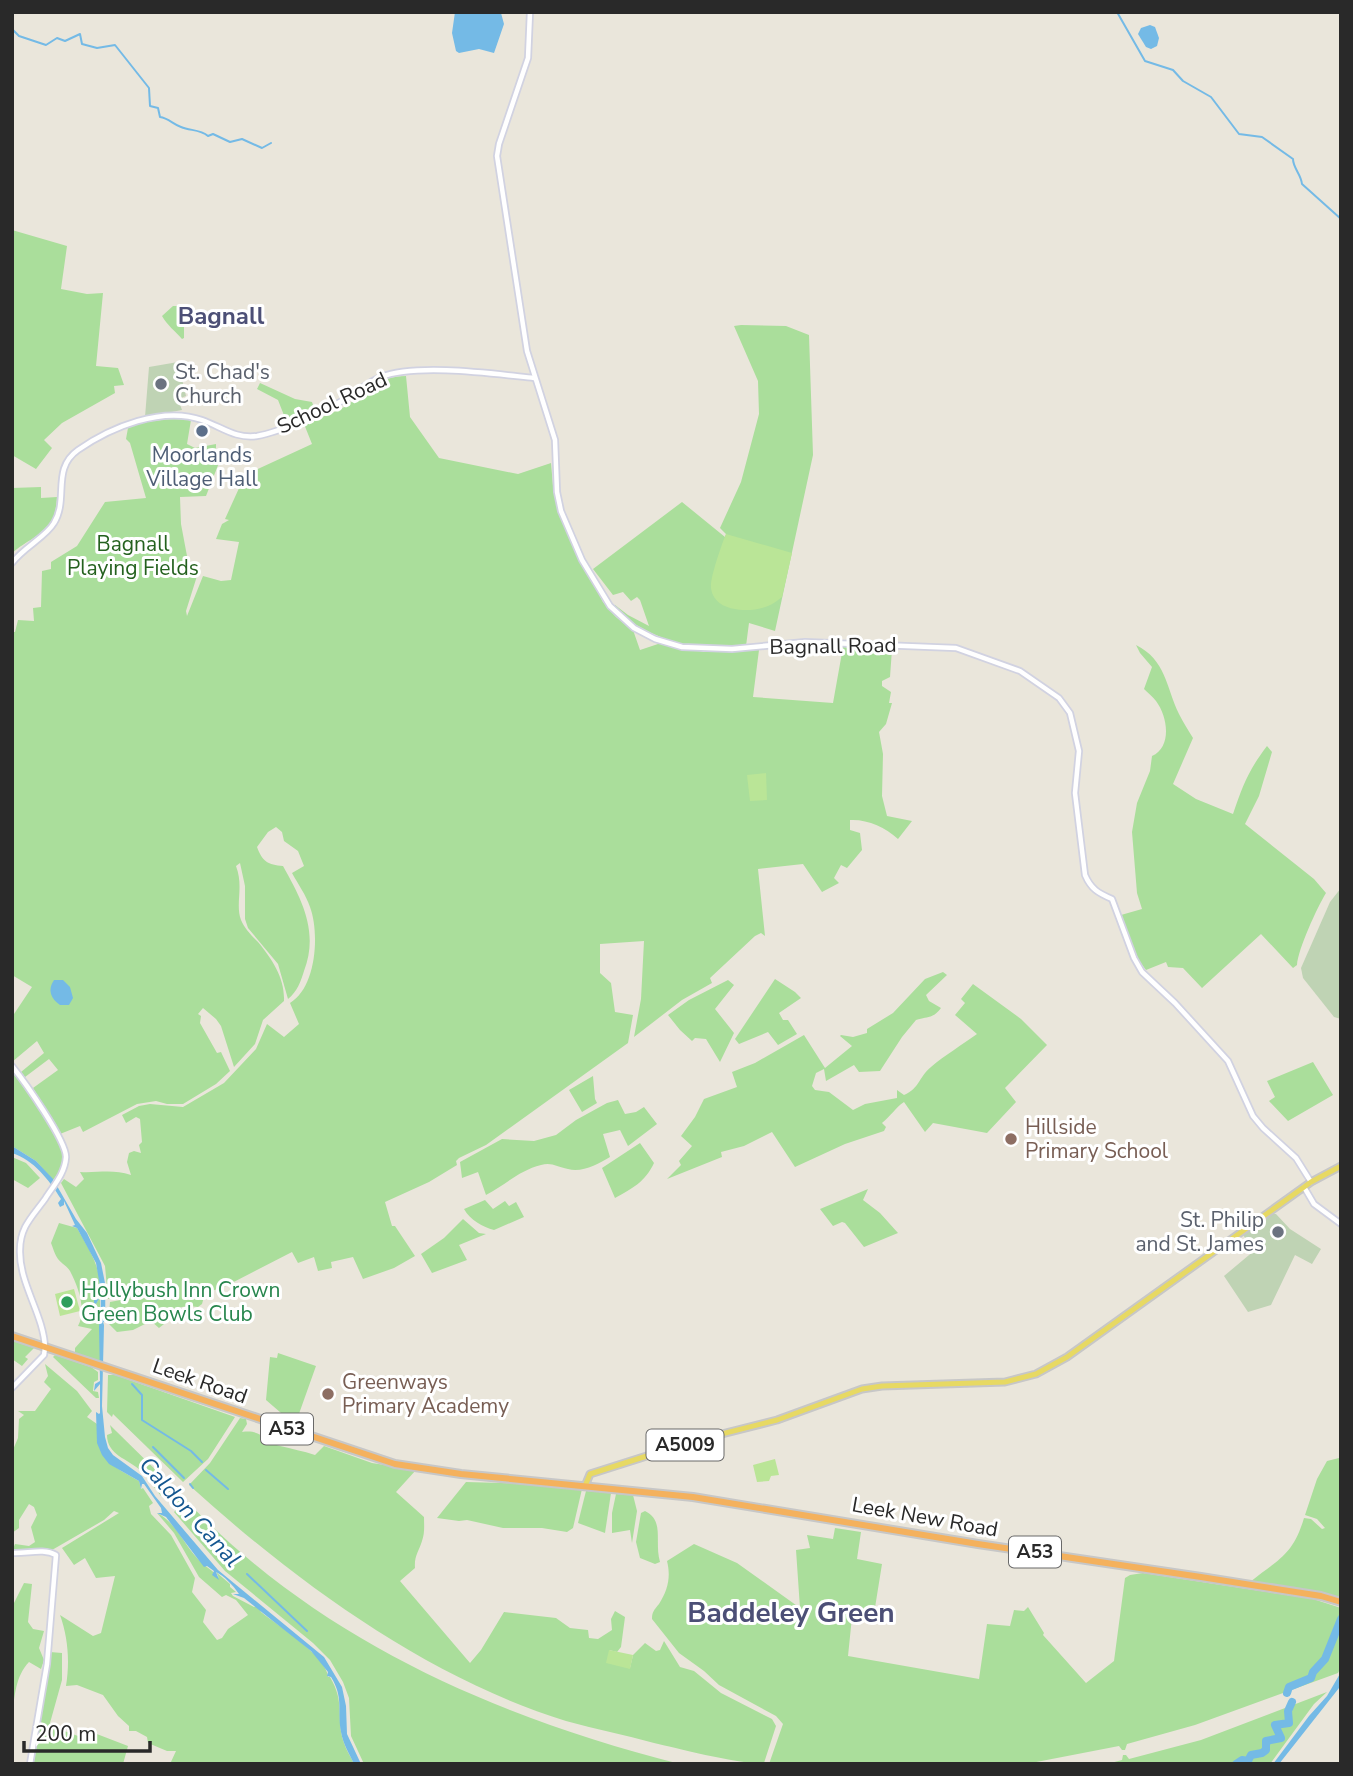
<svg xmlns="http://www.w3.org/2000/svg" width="1353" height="1776" font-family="'Nunito Sans',sans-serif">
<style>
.green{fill:#aade9b}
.cemetery{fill:#bfd3b4}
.pitch{fill:#bae597}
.water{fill:#74bae6}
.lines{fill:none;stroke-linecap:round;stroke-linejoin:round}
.stream{stroke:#74bae6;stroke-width:2}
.canal{stroke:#74bae6;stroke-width:4.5}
.river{stroke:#74bae6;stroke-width:8}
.secondary-casing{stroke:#d1d2e1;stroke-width:8}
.primary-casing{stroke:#c7c7c7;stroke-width:9}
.highway-casing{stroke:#c7c7c7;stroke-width:10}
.secondary{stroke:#fff;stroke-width:4.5}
.primary{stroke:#e7d963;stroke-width:5}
.highway{stroke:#f4b15d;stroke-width:6}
.worship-dot{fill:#6b7280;stroke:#fff;stroke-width:2.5}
.service-dot{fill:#5c6f8a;stroke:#fff;stroke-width:2.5}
.education-dot{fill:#8d6e63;stroke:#fff;stroke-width:2.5}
.leisure-dot{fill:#2e9e5b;stroke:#fff;stroke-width:2.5}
.labels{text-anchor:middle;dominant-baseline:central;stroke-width:6;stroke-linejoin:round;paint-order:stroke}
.shield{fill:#fff;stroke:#696969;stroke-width:2}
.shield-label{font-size:19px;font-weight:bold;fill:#292929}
.worship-label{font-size:21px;fill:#5b616d;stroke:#fff;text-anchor:start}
.street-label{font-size:21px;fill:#292929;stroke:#fff}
.service-label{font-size:21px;fill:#4e5e75;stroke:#fff}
.park-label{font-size:21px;fill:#24611e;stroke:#fff}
.education-label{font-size:21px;fill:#785e54;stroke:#fff;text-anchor:start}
.leisure-label{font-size:21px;fill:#27864d;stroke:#fff;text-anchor:start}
.water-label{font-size:23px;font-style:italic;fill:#155790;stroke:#fff}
.quarter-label{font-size:24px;font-weight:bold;fill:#4c4f76;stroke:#fff}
.district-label{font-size:28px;font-weight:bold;fill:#4c4f76;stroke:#fff}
</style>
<rect width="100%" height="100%" fill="#eae6db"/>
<!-- green -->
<g class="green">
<polygon points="12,230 67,246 61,289 87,294 103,293 96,366 118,368 124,385 114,386 115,393 62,423 44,440 52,448 36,469 12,455"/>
<path d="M173,306h8l1,9 2,1v22l-2,1c-7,-8 -15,-14 -20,-23z"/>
<path d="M741,325l45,1 23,9 4,120 -38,176 -26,-8 -3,23c-9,-2 -18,2 -28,2 -38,-1 -74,-13 -103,-39v-4l13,10 21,11 -9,-26 -3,-3 -6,4 -8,-9 -10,3 -20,-26 89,-67 43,35 1,-3 -6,-6 21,-46 18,-68 -1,-33 -24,-55z"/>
<path d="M406,376l4,41 29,41 79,16 33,-11 2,23 5,25 10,24 35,67 13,15 17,13 7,20 21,-7 43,9 55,-2 -6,47 80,6 10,-56 49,2 -2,28 -8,4v5l9,6 -2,11h3l-6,21 -7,8 4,22 -1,42 5,20 25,5 -14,18c-13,-12 -31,-20 -48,-19v10l10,3 2,17 -15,18 -6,-3 -7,13 5,5 -17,9 -19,-28 -45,5 7,67 -4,-3 -6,3 -45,42 2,5 -30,17 -48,37 7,-38 3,-58 -44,3v29l11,10 4,29 18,3 -5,28 -142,102 -27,13 -3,3 1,4 -28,17 -44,20 7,24h3l20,30 -21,12 -31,11 -10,-22 -22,5 1,6 -14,3 -4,-14 -16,6 -6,-11 -68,35 -19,6 -3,11 -4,3c-16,-3 -23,2 -37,11l3,6 -5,4 -8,-7 -18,9 -16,2 -9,-9 2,-21 16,-3v-2l-18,2 -3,-33 -44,-83 3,-4 12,8 8,-8 -4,-7c18,1 33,-3 51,3l-4,-13 2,-9 5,-2 7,2 -2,-8 3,-3 -2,-23 -4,-2 -10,6 -4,-8 17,-9 11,-2 33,3 41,-24 32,-34 11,-25 17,13 15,-13 -9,-21c26,-15 30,-69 20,-96 -4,-12 -12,-23 -18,-34l12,-7 -6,-15 -14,-10 -2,-9 -6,-5 -8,5 -11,15c5,14 11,18 26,19 19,34 36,66 21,105 -3,10 -7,21 -16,28l-10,-35 -30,-36 -3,-9v-33l-5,-23 -4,3c8,21 -1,38 5,54 4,9 10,15 17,22 14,17 27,36 26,59l-21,19 -8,24 -21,23 -13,-41 -5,-7 -13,-11 -5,6 3,2 -1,7 17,30 4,-1 9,19 -14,13 -33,20h-16l-11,-3 -19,3 -54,28 -3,-6 -20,8 -27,-46 25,-18 -9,-11 -24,18 -4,-5 23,-19 -7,-12 -25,21v-45l20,-30 -20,-12v-343h3l3,-12 16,1 -1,-13 8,-1 1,-36 9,-2v-7l26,-16 28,-44 41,-4 -16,-55 -4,-4 2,-11c19,-8 42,-10 63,-8l-4,24 8,4 21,-4v10l6,1 -16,41 -26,1 1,27 9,48 7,4 -11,35 1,5 16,-40 18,5 10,-1 8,-38 -23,-3 6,-15 7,-4 -4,-1 20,-44 67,-31 -8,-20c13,-6 29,-10 42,-18 21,-14 33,-30 60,-30z"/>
<polygon points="260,383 295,399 312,402 315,411 287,423 278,400 257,389"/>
<path d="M41,487v11l16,-1c-2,38 -20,35 -45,56v-65z"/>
<path d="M1136,645c30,15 30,42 43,69 4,8 9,16 14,24l-20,46 23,15 37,15c10,-29 15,-43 34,-68l5,6 -13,44 -14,28 69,55 12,14c-9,15 -28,56 -29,72l-4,3 -32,-34 -59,54 -19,-20 -15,-1 -2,-5 -20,8 -7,-9 -18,-46 21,-6 -5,-16 -5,-61 5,-29 13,-32 2,-15c20,-9 16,-39 4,-55 -3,-4 -8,-8 -12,-12l8,-22 -12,-14z"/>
<path d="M943,972l4,3 -21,20 3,6 12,7c-8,11 -13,8 -25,12l-14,17 -22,34 -21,1 -5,-7 -28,16 -2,-12 -8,4 -4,13 3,4 14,2 24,18 12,-6 32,-6v-8l7,5c16,-7 14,-17 27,-28 14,-12 31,-22 46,-33l-22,-19 10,-12 -4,-4 12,-15 48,35 26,26 -42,43 11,14 -29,31 -54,-10 -8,9 -21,-30c-9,6 -13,14 -22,21l4,4 -2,4 -39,13 -50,23 -23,-35 -28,14 -23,6 1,5 -55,22 14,-14 -2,-4 13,-15 -11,-10 14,-19 9,-18 33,-12 -5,-15 23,-9 49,-28 21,33 27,-22 -12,-10 1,-1 12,2 14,-4v-4l26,-16 32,-34z"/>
<polygon points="775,979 795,992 801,998 779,1013 783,1020 788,1020 797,1034 778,1045 768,1032 739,1044 735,1039"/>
<polygon points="728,980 734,985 715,1009 734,1033 720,1062 706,1039 695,1038 692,1041 680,1030 668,1015 689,1000"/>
<polygon points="1313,1062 1333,1095 1288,1121 1269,1101 1275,1097 1267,1081"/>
<path d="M12,1070l46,68c6,14 7,30 -5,42l-17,-19 -24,-15z"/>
<polygon points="593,1076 595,1099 597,1103 582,1112 569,1090"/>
<path d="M618,1100l7,14 11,-2 8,-5 13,17 -29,22 -8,-16 -17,4 7,23c-12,7 -28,16 -42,12 -11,-2 -16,-7 -27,-4 -21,5 -36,20 -55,30l-8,-23 -16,6 -2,-16 42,-23 32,2 22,-6 20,-15 31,-17z"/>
<path d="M640,1143l14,20c-9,19 -21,25 -39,35l-13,-30z"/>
<polygon points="12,1157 26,1163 40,1178 28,1188 12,1179"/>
<polygon points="868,1189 863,1200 880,1213 898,1233 864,1247 845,1223 842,1222 833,1226 820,1209"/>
<path d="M485,1200l8,9 12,-8 4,5 7,-4 8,15 -30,13c-11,-3 -24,-10 -30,-21z"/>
<polygon points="463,1219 479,1233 486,1234 459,1245 467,1260 432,1273 421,1254 444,1238"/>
<path d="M59,1223l18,5c13,23 31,49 19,76l4,-8v66l-25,-8v-6l17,-19 -14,-3c9,-16 0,-40 -8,-55 -3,-5 -8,-7 -12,-12 -3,-4 -5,-11 -7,-16z"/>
<polygon points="12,1340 34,1348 25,1357 28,1359 22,1366 12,1359"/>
<polygon points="278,1353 316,1366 295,1425 266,1400 270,1357 277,1358"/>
<polygon points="55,1355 91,1367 98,1372 98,1380 94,1382 93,1391 98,1392 99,1398 96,1398 53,1357"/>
<path d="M45,1364l32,27 15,20 -5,6 10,7c-1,35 14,41 42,57l2,8 2,-1 10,15 -4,3 2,8 20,21 24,43 -3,14 14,18 -3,12 14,18 5,-2 6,-9 20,-14 -12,-15 -10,-5 -4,2 -23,-20 -25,-44 -17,-20c19,9 27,32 41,46 7,8 15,11 21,19l-3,-6 14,12v3l6,5 -5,1 2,3 21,11 4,-2 3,7c16,13 66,44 67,65h2c16,27 5,40 14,66 2,7 7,14 10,21h-184l6,-13h-9l-19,-8 -1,-6 -11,-6h-7v-5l-11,-10 -15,-21 -26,-10 -11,1c4,-24 2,-49 -6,-71l33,21 8,-3 14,-57 -19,2 -11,-20 -11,7 -12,-17 57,-35 -5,-2 -10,9 -52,30 -6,-2 -34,3 3,-7 14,2 6,-4 -4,-15 6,-12 -3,-8 -5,-3 -10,16v8l-7,5v-81l6,-14 1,-19 5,-4 -6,-4h17l16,-22 -7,-7 4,-6z"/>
<polygon points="108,1375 115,1375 235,1417 208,1459 183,1482 113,1414 112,1417 107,1412"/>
<path d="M240,1418l6,1 1,5 -5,8c21,-3 22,10 38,14 12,3 23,5 35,9l9,-9 48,17 44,7 -20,22 28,25c0,8 1,16 -2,24 -3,10 -8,15 -7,27l-15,13 70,82 11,-13 23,-38 52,6 14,10 18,2 1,8 9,1 14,-9 -1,-11 4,-8 10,6 -4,30 -4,5 -8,-2 21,18 3,-13 12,-12 11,8 4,-1 4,-9 16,26 14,4 27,22 51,26 4,7 -12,37c-18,3 -88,-15 -110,-20 -29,-8 -59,-14 -88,-22 -139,-43 -270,-139 -377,-236l21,-22z"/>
<path d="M110,1425l6,6 59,58 -14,7c-7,-8 -13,-19 -21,-26 -12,-11 -33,-15 -33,-35l5,-2z"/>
<path d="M1341,1455v143l-25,-7 -66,-9c29,-23 43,-27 54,-64l7,1 11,10 3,-1 -8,-9 -12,-4 12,-36 10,-18 12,-3z"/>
<polygon points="466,1482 536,1484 582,1489 573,1528 567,1532 542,1528 503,1528 467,1520 459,1521 437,1518"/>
<polygon points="586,1491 611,1493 605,1533 578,1523"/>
<path d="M180,1494c134,144 312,222 500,270h-316l-13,-28 -2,-38 -6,-16 -13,-22 -17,-17 -88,-72 -51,-59 4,-4 -4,-7z"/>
<polygon points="616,1494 633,1495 637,1511 632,1543 630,1530 612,1533 612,1513"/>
<path d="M645,1511c20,10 9,30 15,51l-5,2 -15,-6 -4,-16 5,-29z"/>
<path d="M835,1528l26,4 -4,27 25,5 -9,56 -21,-3 -4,39 131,23 8,-55 23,2 4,-16 10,1 4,-4 16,26 -1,2 43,48 28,-22 11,-83 5,-3 13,-2 170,26 28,9v59l-3,6 -143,52 -68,19 -2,6h-3l-3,-4 -93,18h-257l14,-40 -7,-8 -57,-31 -15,-14 -25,-18 -27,-34c0,-7 2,-9 7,-15 9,-14 12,-27 8,-43l27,-17 43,19 63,45 -4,-58 14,-2 -3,-13 26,4z"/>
<path d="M24,1583l8,1 -4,38 5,7 11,2 -5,17 5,12 -3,9 -12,-7c-14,15 -14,34 -17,53v-78l2,-10 -2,-20z"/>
<polygon points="50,1652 62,1653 62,1680 50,1723 59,1725 59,1729 78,1736 87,1735 89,1731 128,1746 123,1764 33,1764"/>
<polygon points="1327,1692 1314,1704 1270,1764 1107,1764 1122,1760 1123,1755 1126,1755 1129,1759 1201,1740"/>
</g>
<!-- cemetery -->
<g class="cemetery">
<polygon points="178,362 186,396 178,399 182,410 145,417 149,367"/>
<polygon points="1341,888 1341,1019 1334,1017 1303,978 1301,968 1330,902"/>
<polygon points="1270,1214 1276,1214 1290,1229 1321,1249 1312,1264 1295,1255 1271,1305 1248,1312 1224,1276 1255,1250 1242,1234"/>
</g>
<!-- pitch -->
<g class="pitch">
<path d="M726,534l66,19 -10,44c-4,3 -9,7 -14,9 -17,7 -54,7 -57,-18 -1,-11 11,-44 15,-54z"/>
<polygon points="766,773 767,800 750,801 747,775"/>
<polygon points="74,1289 80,1311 60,1316 55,1294"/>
<polygon points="775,1459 779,1475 771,1476 769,1481 757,1482 753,1465"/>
<polygon points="609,1650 633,1655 630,1669 606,1663"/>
</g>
<!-- water -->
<g class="water">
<polygon points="455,12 501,13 504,24 494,53 479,49 459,53 456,51 452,33"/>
<polygon points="1150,25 1155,27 1159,38 1157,46 1151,49 1146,47 1138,34 1141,28"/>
<path d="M54,980h9l7,7 3,11 -4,7h-9c-9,-6 -13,-15 -6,-25z"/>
<path d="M12,1146l24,15 17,18 23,40 11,14 14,30 4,20 -2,17 -2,-5 -5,9 -2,-1v-6l7,-5 -5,-29 -19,-35 -5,-2 3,-1 -11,-24v4l-4,2 -2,-4 3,-4c-12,-19 -27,-39 -49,-46z"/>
<path d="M101,1315l3,10 -2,81 3,31 3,11 5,7 29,21 13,20 63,74 106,87 18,30 4,19 1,28 14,30h-7c-5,-11 -11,-20 -13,-32 -4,-22 3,-34 -10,-55l-4,-1 1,-4 -17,-21 -67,-53 -11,-4h6c-6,-9 -15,-18 -23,-22l3,8 -7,-5 2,-4 -7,-5 -3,1 -38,-50 -9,-4h5l-1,-5 -17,-24h-2l-1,5 -2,-8 -30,-17 -7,-9 -5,-12 -1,-31 3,2 1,-1v-29l-6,7 1,-7 5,-3 -1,-55z"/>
<polygon points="1341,1672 1339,1688 1279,1764 1273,1764 1309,1716 1327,1696"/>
</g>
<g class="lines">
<!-- stream -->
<g class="stream">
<path d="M1117,12l28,49 28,9 10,11 28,16 28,37 23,3 31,22c0,9 8,15 9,25l39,35"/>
<path d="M12,29l7,7 27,9 11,-7 8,3 15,-7 2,10 15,4 18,-3 34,43 1,18 8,2 2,9c8,1 13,7 21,10 9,4 19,2 27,9l5,-2 17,8 12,-3 20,9 9,-5"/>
<polyline points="132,1384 142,1395 142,1420 191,1451 202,1462"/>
<polyline points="153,1447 184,1478"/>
<polyline points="206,1470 228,1489"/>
<polyline points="190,1484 193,1488"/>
<polyline points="247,1574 307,1631"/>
</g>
<!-- canal -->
<polyline class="canal" points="103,1320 103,1294"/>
<!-- river -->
<g class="river">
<polyline points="1287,1693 1289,1687 1311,1678 1313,1672 1325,1659 1341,1619"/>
<polyline points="1236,1764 1242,1760 1248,1761 1251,1755 1262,1753 1266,1750 1266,1741 1281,1738 1275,1725 1289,1723 1288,1711 1292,1702"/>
</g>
<!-- secondary casing -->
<g class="secondary-casing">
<g id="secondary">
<path d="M530,12l-2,46 -29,86 -2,12 30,195 28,89 2,52 4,19 21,49 28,46 24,22 21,11 27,8 50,2 73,-7 151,6 64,23 39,27 11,15 9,38 -4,42 10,82c6,14 13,18 27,24l22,59 8,14 33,31 53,58 25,55 10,12 33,30 15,24"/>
<path d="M12,563c12,-16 34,-26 42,-40 15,-24 -3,-54 24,-73 33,-23 84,-44 124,-30 20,7 33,19 55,16 23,-4 68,-24 88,-37 12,-7 23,-17 36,-22 36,-14 114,-3 153,1"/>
<path d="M12,1066c12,15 54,74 54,91 -1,17 -13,29 -21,42 -13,18 -25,28 -25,51 -1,34 24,65 25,98l-1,7 -32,33"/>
<polyline points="1304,1187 1314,1204 1341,1224"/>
<path d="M12,1553c15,1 31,-5 44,2l-9,109 -17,100"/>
</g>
</g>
<!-- primary casing -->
<g class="primary-casing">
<polyline id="primary" points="585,1486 590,1474 694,1441 777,1420 862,1389 882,1386 1005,1382 1036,1374 1067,1357 1311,1182 1341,1166"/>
</g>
<!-- highway casing -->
<g class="highway-casing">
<polyline id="highway" points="12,1336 395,1464 461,1474 693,1497 978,1544 1201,1577 1321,1596 1341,1602"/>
</g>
<!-- secondary -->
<use href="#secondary" class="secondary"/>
<!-- primary -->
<use href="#primary" class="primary"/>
<!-- highway -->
<use href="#highway" class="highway"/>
</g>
<!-- markers -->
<g class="worship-dot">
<circle cx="161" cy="384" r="7"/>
<circle cx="1278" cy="1232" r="7"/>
</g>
<circle class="service-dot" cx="202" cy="431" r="7"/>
<g class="education-dot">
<circle cx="1011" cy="1139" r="7"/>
<circle cx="328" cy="1394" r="7"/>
</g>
<circle class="leisure-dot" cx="67" cy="1302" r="7"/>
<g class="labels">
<!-- shield labels -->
<g class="shield">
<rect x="261" y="1413.5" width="52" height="31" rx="5"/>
<rect x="646.5" y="1429.5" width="77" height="31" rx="5"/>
<rect x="1009" y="1536.5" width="52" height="31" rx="5"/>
</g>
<g class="shield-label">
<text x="287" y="1429">A53</text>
<text x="685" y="1445">A5009</text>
<text x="1035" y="1552">A53</text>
</g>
<!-- worship labels -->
<g class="worship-label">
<text x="175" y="372">St. Chad's<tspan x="175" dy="24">Church</tspan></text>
<text x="1264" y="1220" text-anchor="end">St. Philip<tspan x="1264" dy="24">and St. James</tspan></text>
</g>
<!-- street labels -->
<g class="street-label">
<text transform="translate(332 403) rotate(-25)">School Road</text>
<text transform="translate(833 646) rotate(-1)">Bagnall Road</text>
<text transform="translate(200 1381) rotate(19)">Leek Road</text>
<text transform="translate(925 1517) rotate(10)">Leek New Road</text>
</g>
<!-- service labels -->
<g class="service-label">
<text x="202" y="455">Moorlands<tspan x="202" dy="24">Village Hall</tspan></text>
</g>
<!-- park labels -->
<g class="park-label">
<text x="133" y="544">Bagnall<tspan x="133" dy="24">Playing Fields</tspan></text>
</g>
<!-- education labels -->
<g class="education-label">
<text x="1025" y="1127">Hillside<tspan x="1025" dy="24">Primary School</tspan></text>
<text x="342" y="1382">Greenways<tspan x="342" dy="24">Primary Academy</tspan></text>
</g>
<!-- leisure labels -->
<g class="leisure-label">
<text x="81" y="1290">Hollybush Inn Crown<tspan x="81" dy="24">Green Bowls Club</tspan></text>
</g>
<!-- water labels -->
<g class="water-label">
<text transform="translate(190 1512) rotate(48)">Caldon Canal</text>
</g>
<!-- quarter labels -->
<g class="quarter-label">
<text x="221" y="316">Bagnall</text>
</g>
<!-- district labels -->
<g class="district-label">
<text x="791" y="1613">Baddeley Green</text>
</g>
</g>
<!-- border -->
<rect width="1353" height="1776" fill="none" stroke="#292929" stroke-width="28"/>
<!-- scale -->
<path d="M24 1741v10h126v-10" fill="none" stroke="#292929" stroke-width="3.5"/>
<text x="35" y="1741" font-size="21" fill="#292929" stroke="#ffffff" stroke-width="5" paint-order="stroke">200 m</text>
</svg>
